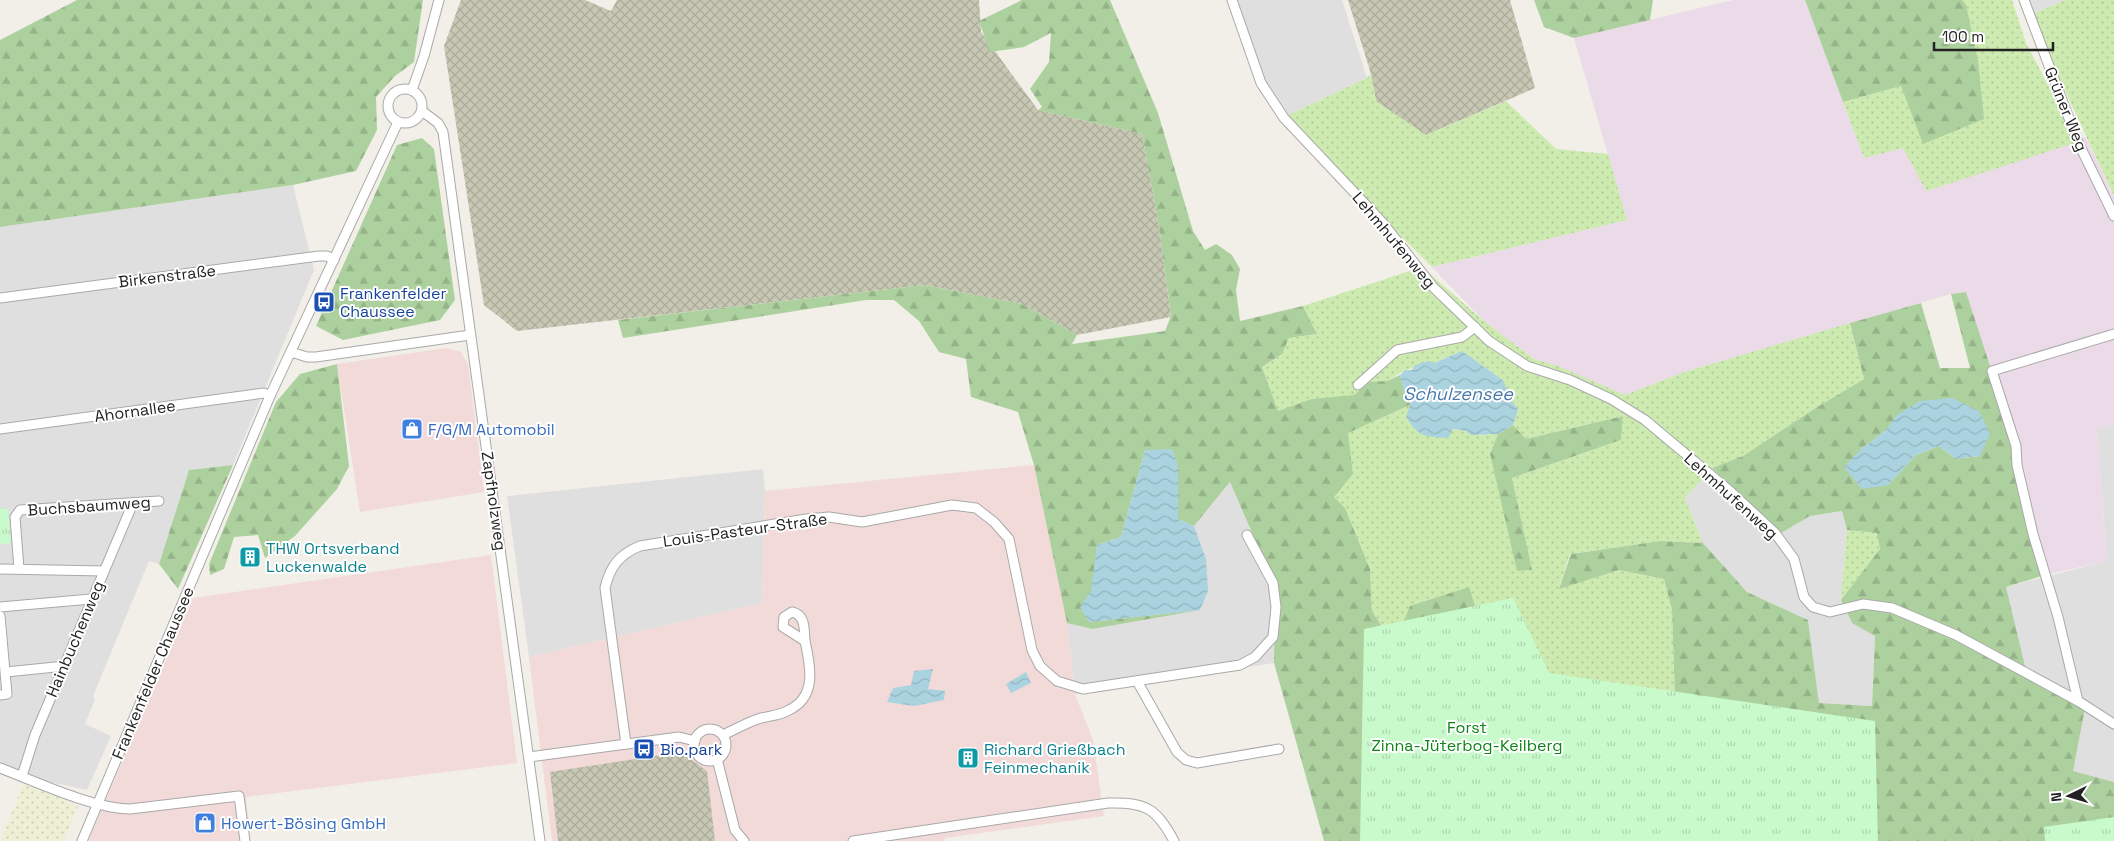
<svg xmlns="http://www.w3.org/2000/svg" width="2114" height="841" font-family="'Space Grotesk',sans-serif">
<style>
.residential{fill:#e0dfdf}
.commercial{fill:#f2dad9}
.industrial{fill:#ebdbe8}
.construction{fill:url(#construction-cross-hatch)}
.farmland{fill:url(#farmland-dots)}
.grass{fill:url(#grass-dots)}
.forest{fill:url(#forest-firs);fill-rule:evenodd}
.park{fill:url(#park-tufts)}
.water{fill:url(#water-waves)}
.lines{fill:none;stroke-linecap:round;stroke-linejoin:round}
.minor-casing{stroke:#a9a9a9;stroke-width:11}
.minor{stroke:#fff;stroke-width:9}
.labels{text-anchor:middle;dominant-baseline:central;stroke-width:4;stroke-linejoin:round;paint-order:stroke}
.street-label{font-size:16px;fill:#222;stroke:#fff}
.transit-label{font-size:16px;fill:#164399;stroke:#fff;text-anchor:start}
.shop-label{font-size:16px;fill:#366cbe;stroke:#fff;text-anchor:start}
.culture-label{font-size:16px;fill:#0d838f;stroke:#fff;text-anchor:start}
.park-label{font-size:16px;fill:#0c8416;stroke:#fff}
.water-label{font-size:18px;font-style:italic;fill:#4a7aab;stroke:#fff}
</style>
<defs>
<pattern id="construction-cross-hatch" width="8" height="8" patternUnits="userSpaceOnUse" patternTransform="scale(1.25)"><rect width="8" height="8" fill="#c7c7b4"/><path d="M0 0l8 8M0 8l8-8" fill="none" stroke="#abab9a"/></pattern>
<pattern id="farmland-dots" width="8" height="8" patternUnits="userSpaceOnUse" patternTransform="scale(1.25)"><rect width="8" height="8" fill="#eef0d5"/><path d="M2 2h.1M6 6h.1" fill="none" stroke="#ccceb7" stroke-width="1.8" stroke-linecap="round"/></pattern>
<pattern id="grass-dots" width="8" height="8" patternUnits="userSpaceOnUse" patternTransform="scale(1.25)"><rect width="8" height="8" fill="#cdebb0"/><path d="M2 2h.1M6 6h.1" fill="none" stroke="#b0c997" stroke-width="1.8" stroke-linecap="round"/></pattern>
<pattern id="forest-firs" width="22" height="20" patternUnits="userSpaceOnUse" patternTransform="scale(1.25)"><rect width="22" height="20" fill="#add19e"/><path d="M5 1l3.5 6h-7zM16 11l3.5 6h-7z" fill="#95b388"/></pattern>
<pattern id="park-tufts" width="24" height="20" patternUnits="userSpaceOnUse" patternTransform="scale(1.25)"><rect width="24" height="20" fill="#c8facc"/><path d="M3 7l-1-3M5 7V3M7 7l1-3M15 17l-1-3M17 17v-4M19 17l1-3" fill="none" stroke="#acd6af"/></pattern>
<pattern id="water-waves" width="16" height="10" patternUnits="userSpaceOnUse" patternTransform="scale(1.25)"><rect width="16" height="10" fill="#aad3df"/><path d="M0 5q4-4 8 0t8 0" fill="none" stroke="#92b5bf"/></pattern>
</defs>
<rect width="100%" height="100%" fill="#f2efe9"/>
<!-- residential -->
<g class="residential">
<polygon points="1230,0 1342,0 1367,78 1282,118 1258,83"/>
<polygon points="2024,0 2065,0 2030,15"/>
<polygon points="293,185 314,270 233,465 189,470 159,564 149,561 93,696 95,699 85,724 111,736 87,790 22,776 0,768 0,227"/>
<polygon points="2114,424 2114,782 2072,771 2086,703 2022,668 2006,587 2107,561 2097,429"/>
<polygon points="1712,468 1780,533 1810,516 1842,511 1847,530 1841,600 1852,623 1875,635 1872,706 1819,703 1808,620 1747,592 1703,543 1685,498"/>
<polygon points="763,469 765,491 762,603 529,657 507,496"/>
<polygon points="1230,482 1275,586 1274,663 1075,694 1067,623 1092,629 1206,559 1194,526"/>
</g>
<!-- commercial -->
<g class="commercial">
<polygon points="446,348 461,352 468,364 484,492 360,512 337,364"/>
<polygon points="1034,465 1067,623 1075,694 1093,740 1104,816 945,838 945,841 552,841 529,657 762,603 765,491"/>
<polygon points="491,555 517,763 246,797 250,841 88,841 193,598"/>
</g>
<!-- industrial -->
<polygon class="industrial" points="1733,0 1805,0 1864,158 1903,147 1926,191 2086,137 2114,197 2114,424 2097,429 2107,561 2045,575 1966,292 1951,294 1684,372 1625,395 1534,359 1484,321 1432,267 1627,220 1574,38"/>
<!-- construction -->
<g class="construction">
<polygon points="461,0 585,0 611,11 617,0 979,0 981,32 1038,110 1142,134 1159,226 1171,317 1077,335 1022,304 925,285 517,331 484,305 444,46"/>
<polygon points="1348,0 1510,0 1535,88 1426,135 1408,127 1376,101 1371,74"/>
<polygon points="681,752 707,771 715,841 558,841 550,772"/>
</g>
<!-- farmland -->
<polygon class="farmland" points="24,782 78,806 64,841 0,841"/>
<!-- grass -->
<g class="grass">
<polygon points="1962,0 2012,0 2026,43 2078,142 1926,191 1903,148 1864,158 1843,102 1901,86 1978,60 1966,6"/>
<polygon points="2065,0 2114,0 2114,196 2030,15"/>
<polygon points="1371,74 1376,101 1426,135 1506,101 1556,149 1608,154 1627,220 1432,267 1282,118 1367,78"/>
<polygon points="1422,267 1484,321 1534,359 1558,366 1625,395 1684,372 1850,323 1864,379 1811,411 1743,456 1712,468 1685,498 1703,543 1660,541 1570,554 1559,588 1619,570 1664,579 1672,610 1676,731 1403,841 1395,646 1372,611 1370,569 1345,508 1333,497 1353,474 1347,433 1410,405 1453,429 1466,431 1471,435 1498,434 1490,454 1518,571 1531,570 1512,478 1621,440 1623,416 1526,439 1513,425 1518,410 1508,395 1504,381 1462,351 1434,363 1405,370 1387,381 1374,383 1354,395 1278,411 1262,367 1282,354 1289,338 1317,334 1303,306"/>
<polygon points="1847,530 1877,533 1881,549 1841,600"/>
</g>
<!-- forest -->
<g class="forest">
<polygon points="77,0 423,0 414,62 395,76 376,97 377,130 356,171 293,185 0,227 0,40"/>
<polygon points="1022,0 1110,0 1158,113 1193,231 1205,250 1216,244 1232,255 1240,269 1236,290 1240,321 1303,306 1317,334 1289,338 1282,354 1262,367 1278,411 1312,399 1354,395 1370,382 1387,381 1400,375 1405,394 1407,387 1410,405 1348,433 1353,474 1334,497 1345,508 1370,569 1372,611 1394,645 1410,606 1469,587 1518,741 1403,841 1324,841 1274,663 1275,586 1230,482 1194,526 1178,519 1178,465 1145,450 1121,537 1097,545 1089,622 1200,610 1092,629 1067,623 1034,465 1018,412 971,397 966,359 939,352 919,321 894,300 866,300 623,338 618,320 925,285 1022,304 1077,335 1072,344 1165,331 1171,316 1159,226 1142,134 1038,110 1042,107 1030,89 1049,62 1051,33 1024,47 990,52 979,21"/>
<polygon points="1534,0 1653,0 1650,20 1574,38 1544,27"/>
<polygon points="1805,0 1962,0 1966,5 1978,60 1984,119 1923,144 1901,86 1843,102"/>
<polygon points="422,138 434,149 455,300 440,320 343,340 316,326 397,145"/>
<path d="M1966,292l50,154 29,129 -39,12 20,83 60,33 -13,68 41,11v59h-680l242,-111 -4,-120 -8,-31 -45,-9 -60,19 12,-35 89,-13 43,2 44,49 61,28 11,83 53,3 3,-70 -23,-13 -11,-23 39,-51 -3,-16 -30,-3 -5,-19 -32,5 -29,17 -69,-65 31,-12 71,-47 50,-30 -14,-56 71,-20 19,65h30l-19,-74zM1885,431l95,25 -24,3 -17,-13 -23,9 -28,30 -27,-36z"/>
<polygon points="337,364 349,466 337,489 295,536 265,558 258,535 234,537 224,569 210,575 209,564 276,402 300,374"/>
<polygon points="1623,416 1621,440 1512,478 1532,570 1517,571 1490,454 1498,434 1513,425 1526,439"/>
<polygon points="233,465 178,589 159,564 189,470"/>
</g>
<!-- park -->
<g class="park">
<polygon points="0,508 8,509 11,543 0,544"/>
<polygon points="1513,598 1549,673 1875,721 1878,841 1360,841 1364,629"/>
<polygon points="2114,817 2114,841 2045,841 2044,827"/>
</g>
<!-- water -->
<g class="water">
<path d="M1462,351l42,30 4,14 10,15 -5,15 -15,9 -27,1 -5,-4 -13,-2 -5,9c-22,-1 -30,-1 -42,-21l4,-12 -3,-16 -2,6 -5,-20 5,-5h7l3,-5 14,-4 5,2z"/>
<polygon points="1952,398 1979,411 1990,433 1980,456 1956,459 1939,446 1916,455 1888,485 1862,489 1844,467 1861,449 1885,431 1897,415 1920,401"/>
<polygon points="1172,449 1178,465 1178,519 1194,526 1206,559 1208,591 1200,610 1089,622 1080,607 1091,591 1097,545 1121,537 1145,450"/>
<polygon points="933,669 928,689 945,691 944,700 914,706 887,702 893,688 911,685 914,671"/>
<polygon points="1026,672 1031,683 1011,693 1006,684"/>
</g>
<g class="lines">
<!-- minor casing -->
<g class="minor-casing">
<g id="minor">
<polyline points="1232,0 1261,83 1284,118 1383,223 1433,287 1489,341 1527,366 1570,380 1611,399 1645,420 1731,492 1775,533 1794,559 1804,597 1813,607 1830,612 1863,604 1892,608 1956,635 2078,701 2114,724"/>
<polyline points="2024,0 2078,142 2114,216"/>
<circle cx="405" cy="106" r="17"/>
<polyline points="412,90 424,56 439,0"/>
<polyline points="422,111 438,123 443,132 540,841"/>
<polyline points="0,298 319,256 327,256 334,260"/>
<polyline points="291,352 307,357 316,357 470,335"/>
<polyline points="1358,385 1397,350 1462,337 1475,327"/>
<polyline points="0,429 264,393 270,396"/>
<polyline points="0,569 104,571"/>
<polyline points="19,569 15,517 20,510 159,501"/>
<polyline points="0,607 91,599"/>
<path d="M792,612c14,3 12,18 13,29l-22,-14 1,-10z"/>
<polyline points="0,616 7,694 0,695"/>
<polyline points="6,672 65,666"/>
<polyline points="1137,681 1177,752 1186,760 1197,763 1279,749"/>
<polyline points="2078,701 2058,617 2033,534 2017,465 2016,446 1992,371 2114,334"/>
<circle cx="710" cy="745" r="16"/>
<path d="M723,735c11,-5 23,-12 35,-16 9,-3 20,-3 29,-8 30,-13 24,-43 18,-70"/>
<path d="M626,744l-21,-156c5,-22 15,-34 35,-42l166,-27 23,-2 33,5 90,-17 24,3 18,14 15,17 23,111 8,16 17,15 26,8 157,-24 15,-8 18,-20 3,-30 -3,-24 -26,-48"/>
<polyline points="529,757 679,737 695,741"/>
<polyline points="717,759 735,830 744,841"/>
<path d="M0,768c37,14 91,40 130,41l109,-13 6,45"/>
<polyline points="22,776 35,735 133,503"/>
<polyline points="82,841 270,396 398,122"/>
<path d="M853,841l255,-38c38,-1 48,5 66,38"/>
</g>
</g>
<!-- minor -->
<use href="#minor" class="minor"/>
</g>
<!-- icons -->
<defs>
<g id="bus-square" transform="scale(1.125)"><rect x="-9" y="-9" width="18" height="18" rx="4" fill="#1a4fb4" stroke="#fff"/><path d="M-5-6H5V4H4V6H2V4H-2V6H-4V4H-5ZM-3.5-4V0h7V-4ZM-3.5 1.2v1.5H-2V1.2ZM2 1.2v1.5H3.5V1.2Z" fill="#fff"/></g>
<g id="shop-square" transform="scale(1.125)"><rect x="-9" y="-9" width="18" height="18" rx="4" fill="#3f7fe0" stroke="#fff"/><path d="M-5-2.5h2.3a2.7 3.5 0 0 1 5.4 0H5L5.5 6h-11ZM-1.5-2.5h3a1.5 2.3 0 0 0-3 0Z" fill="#fff"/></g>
<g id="building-square" transform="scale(1.125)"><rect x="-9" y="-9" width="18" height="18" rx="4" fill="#0f9aa8" stroke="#fff"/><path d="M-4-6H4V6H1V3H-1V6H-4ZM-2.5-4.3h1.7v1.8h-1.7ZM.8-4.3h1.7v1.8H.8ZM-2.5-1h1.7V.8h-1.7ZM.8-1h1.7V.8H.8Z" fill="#fff"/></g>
</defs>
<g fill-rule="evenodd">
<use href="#bus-square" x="324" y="302"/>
<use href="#shop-square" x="412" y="429"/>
<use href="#building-square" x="250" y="557"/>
<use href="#bus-square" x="644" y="749"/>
<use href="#building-square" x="968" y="758"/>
<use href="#shop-square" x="205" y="823"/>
</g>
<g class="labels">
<!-- street labels -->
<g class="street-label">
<text transform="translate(2066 109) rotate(68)">Grüner Weg</text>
<text transform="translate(1394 240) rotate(50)">Lehmhufenweg</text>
<text transform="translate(167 276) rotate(-7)">Birkenstraße</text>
<text transform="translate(135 411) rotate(-8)">Ahornallee</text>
<text transform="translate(1731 496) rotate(42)">Lehmhufenweg</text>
<text transform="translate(494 501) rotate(82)">Zapfholzweg</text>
<text transform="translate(89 506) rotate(-4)">Buchsbaumweg</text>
<text transform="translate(745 530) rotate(-8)">Louis-Pasteur-Straße</text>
<text transform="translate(75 639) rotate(-67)">Hainbuchenweg</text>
<text transform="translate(153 673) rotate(-67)">Frankenfelder Chaussee</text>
</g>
<!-- transit labels -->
<g class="transit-label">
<text x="340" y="293">Frankenfelder<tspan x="340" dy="18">Chaussee</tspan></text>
<text x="660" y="749">Bio.park</text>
</g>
<!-- shop labels -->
<g class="shop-label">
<text x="428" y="429">F/G/M Automobil</text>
<text x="221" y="823">Howert-Bösing GmbH</text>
</g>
<!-- culture labels -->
<g class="culture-label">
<text x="266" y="548">THW Ortsverband<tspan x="266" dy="18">Luckenwalde</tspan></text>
<text x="984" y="749">Richard Grießbach<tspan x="984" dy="18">Feinmechanik</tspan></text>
</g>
<!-- park labels -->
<g class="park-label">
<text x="1467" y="727">Forst<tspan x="1467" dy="18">Zinna-Jüterbog-Keilberg</tspan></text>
</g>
<!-- water labels -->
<g class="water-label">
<text x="1458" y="393">Schulzensee</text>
</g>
</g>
<!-- north arrow -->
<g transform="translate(2069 796) rotate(265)" stroke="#ffffff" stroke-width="4" paint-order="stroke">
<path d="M0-4L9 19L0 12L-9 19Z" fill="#222222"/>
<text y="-8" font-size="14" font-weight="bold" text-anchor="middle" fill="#222222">N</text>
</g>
<!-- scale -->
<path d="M1934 42v8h119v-8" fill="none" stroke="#222222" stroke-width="2.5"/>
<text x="1942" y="42" font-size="15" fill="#222222" stroke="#ffffff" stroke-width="4" paint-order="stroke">100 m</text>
</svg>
